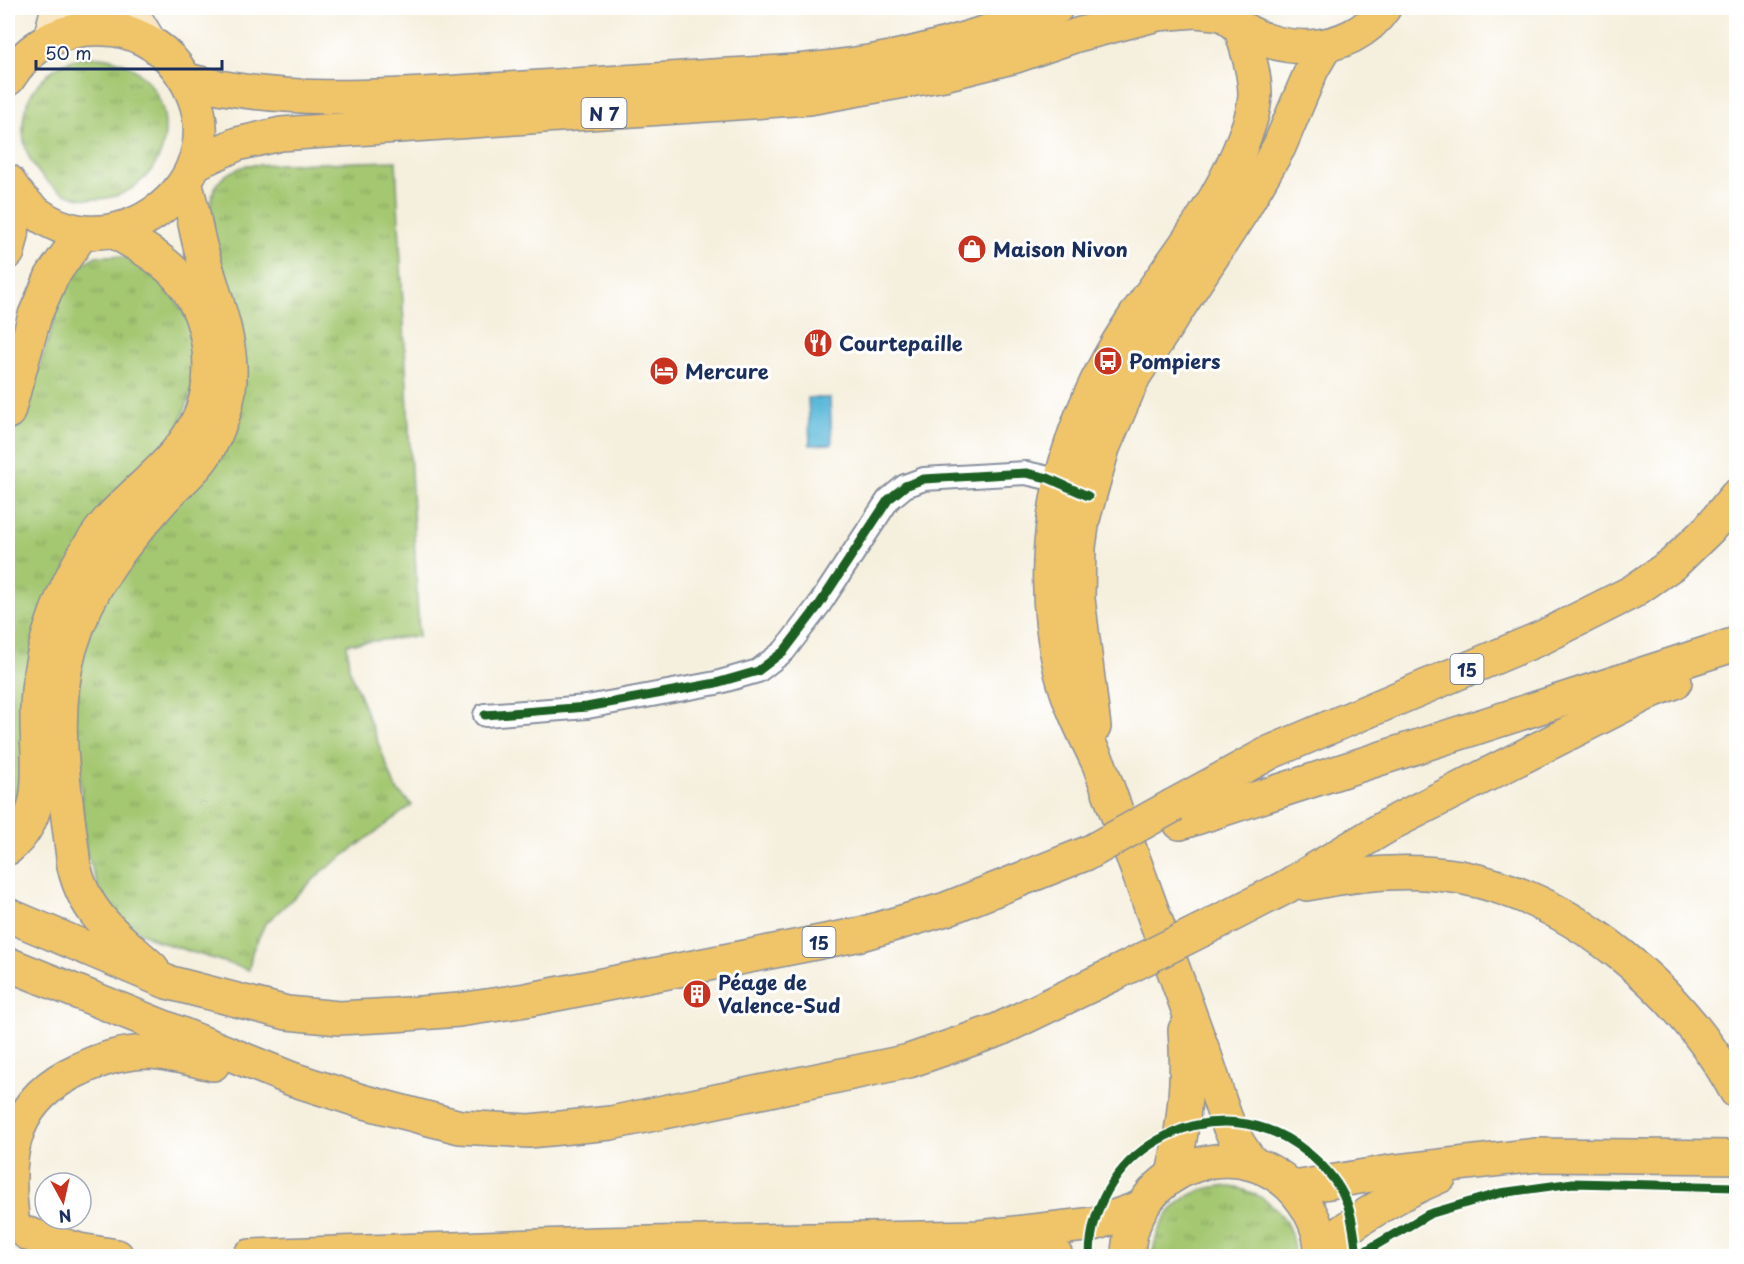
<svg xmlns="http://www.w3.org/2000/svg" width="1744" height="1264" font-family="'Playpen Sans',sans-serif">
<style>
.grass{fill:url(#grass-tufts);stroke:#607b68;stroke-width:1.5}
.water{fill:#5bb9d9;stroke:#3b749c;stroke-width:1.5}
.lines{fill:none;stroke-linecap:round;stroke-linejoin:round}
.minor-casing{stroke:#888f9e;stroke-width:26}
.secondary-casing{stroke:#888f9e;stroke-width:36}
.primary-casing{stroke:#888f9e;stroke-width:36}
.trunk-casing{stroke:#888f9e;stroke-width:36}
.motorway-casing{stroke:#888f9e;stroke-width:36}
.minor{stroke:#fff;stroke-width:22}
.secondary{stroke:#f9e7c3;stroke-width:33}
.primary{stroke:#f0c469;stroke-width:33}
.trunk{stroke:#f0c469;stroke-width:33}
.motorway{stroke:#f0c469;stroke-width:33}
.motorway-bridge-casing{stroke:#888f9e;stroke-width:36;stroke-linecap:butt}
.motorway-bridge{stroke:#f0c469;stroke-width:33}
.cycleway-casing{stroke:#fff;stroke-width:13}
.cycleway{stroke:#1b5e20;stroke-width:9}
.labels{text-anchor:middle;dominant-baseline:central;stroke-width:6;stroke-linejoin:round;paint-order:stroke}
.shield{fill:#fff;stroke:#5f6d8e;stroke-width:1.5}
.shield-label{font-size:18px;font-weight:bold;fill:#1b2f5e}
.poi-label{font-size:20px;font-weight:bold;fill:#1b2f5e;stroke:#fff;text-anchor:start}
</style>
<defs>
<pattern id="grass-tufts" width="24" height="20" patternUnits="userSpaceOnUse" patternTransform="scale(1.5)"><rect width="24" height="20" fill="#a4c771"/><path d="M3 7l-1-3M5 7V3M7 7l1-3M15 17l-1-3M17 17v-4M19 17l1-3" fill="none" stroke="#85a260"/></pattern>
</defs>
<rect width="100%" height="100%" fill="#fff"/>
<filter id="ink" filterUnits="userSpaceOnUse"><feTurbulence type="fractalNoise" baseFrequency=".0167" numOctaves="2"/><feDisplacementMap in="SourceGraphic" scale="12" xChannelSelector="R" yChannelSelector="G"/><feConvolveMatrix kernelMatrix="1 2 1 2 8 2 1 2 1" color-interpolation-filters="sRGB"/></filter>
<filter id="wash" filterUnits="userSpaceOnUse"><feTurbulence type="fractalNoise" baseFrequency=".008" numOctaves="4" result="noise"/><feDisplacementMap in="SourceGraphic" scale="24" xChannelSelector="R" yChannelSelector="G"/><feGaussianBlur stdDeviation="1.35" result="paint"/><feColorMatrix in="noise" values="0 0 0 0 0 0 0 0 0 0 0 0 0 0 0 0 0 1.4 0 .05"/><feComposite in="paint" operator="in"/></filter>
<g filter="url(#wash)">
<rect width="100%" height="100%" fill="#f5efdd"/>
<!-- grass -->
<g class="grass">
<circle cx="94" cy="128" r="71"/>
<path d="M396,161l23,475 -72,8 2,24 47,121 16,16 -89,66 -58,53 -13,28 -3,18 -92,-29 -40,-21 -15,-23 -16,-45 -12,-143v-28l29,-91 143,-220c0,-8 0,-16 -1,-23 -6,-42 -46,-115 -32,-154 5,-17 19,-22 34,-28z"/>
<polygon points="96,256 116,256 133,259 151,271 172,294 191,325 198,375 173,442 135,483 22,809 8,831 8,437 31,391 50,335 60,292 75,268"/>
<path d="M1220,1186c40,2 74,27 74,70h-141c3,-39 28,-65 67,-70z"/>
</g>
<!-- water -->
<polygon class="water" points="808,398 830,398 832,444 810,445"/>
</g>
<g filter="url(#ink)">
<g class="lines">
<!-- minor casing -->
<g class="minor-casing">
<polyline id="minor" points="485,715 587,707 716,683 758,671 784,651 819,605 888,500 905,486 924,479 1026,473 1048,478 1073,490"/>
</g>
<!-- secondary casing -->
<g class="secondary-casing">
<g id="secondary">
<polyline points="129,8 149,41"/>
<polyline points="50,38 58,8"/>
</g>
</g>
<!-- primary casing -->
<g class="primary-casing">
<g id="primary">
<path d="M1231,20c43,37 119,38 153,-12"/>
<path d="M1241,29c6,21 14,44 14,66 -1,20 -9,38 -16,56 -34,81 -91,136 -132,211 -52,95 -72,204 -46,310 8,32 24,63 38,92 34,95 68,190 103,284 18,45 18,76 51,116"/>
<path d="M8,79c21,-34 55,-52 95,-50 28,0 57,15 74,38 87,115 -92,237 -169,114"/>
<path d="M187,80c103,27 215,15 320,9 68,-4 136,-8 204,-13 60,-3 121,-6 180,-18 56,-12 111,-30 165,-50"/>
<polyline points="194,164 237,144 281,134 809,98 944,74 1016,56 1077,35 1158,14 1196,11 1224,14"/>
<polyline points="8,252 12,235 16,194"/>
<polyline points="8,412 35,315 52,276 83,232"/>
<polyline points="1094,727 1078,599 1079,547 1083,519 1103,448 1134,376 1242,211 1279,147 1312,69 1326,45"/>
<path d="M1173,1174c11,-47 16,-96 12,-144"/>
<polyline points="1294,1188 1389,1172 1537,1155 1736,1157"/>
<polyline points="28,1234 79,1250 117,1256"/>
<polyline points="1001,1242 1056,1256"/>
<path d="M1322,1248c36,-31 74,-53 118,-72"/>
<polyline points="250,1256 595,1244 979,1237 1094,1224 1142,1207"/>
<path d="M1128,1256c2,-92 121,-132 175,-55 11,16 19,36 18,55"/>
</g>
</g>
<!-- trunk casing -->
<g class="trunk-casing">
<path id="trunk" d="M8,848c40,-33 29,-81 29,-126 -1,-31 5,-66 14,-94 13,-39 31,-76 58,-108 27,-30 62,-54 83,-89 30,-49 21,-119 -19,-160 -18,-17 -39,-28 -60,-40"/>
</g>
<!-- motorway casing -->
<g class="motorway-casing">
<g id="motorway">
<polyline points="1174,805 1271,752 1543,637 1632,592 1674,563 1709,529 1736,496"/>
<polyline points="1180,823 1736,644"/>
<path d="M1307,884c50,-11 102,-16 153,-7 116,22 221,114 276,214"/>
<polyline points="8,915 167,982 287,1013 339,1018 394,1015 459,1010 526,1000 861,934 946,909 1090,852"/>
<polyline points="1216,923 1284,888 1394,822 1652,691 1675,682"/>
<polyline points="8,964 292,1079 361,1101 460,1127 529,1131 611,1123 909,1061 998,1030 1114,974"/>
<path d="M152,968c-35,-32 -67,-53 -78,-102 -8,-71 -24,-147 -4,-217 19,-65 51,-103 95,-152 13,-14 31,-28 40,-43 46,-75 19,-125 -3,-201 -7,-23 -9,-47 -17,-70"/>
<path d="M12,1217c-8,-66 2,-119 68,-148 21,-10 46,-17 70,-17 21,1 43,8 63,12"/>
</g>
</g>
<!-- minor -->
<use href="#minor" class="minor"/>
<!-- secondary -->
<use href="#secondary" class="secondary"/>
<!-- primary -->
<use href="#primary" class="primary"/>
<!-- trunk -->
<use href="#trunk" class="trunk"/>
<!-- motorway -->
<use href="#motorway" class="motorway"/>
<!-- motorway-bridge casing -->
<g class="motorway-bridge-casing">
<g id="motorway-bridge">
<polyline points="1090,852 1174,805"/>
<polyline points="1114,974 1216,923"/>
</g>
</g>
<!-- motorway-bridge -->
<use href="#motorway-bridge" class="motorway-bridge"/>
<!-- cycleway casing -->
<g class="cycleway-casing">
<g id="cycleway">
<polyline points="485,715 587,707 716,683 758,671 784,651 819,605 888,500 905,486 924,479 1026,473 1048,478 1088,496"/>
<path d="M1090,1256c1,-111 131,-176 218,-103 16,13 31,30 39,50 6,17 8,35 10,53"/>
<polyline points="1357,1256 1429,1214 1500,1193 1573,1183 1736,1187"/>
</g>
</g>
<!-- cycleway -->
<use href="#cycleway" class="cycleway"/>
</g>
</g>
<!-- icons -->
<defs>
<g id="shop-disc" transform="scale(1.5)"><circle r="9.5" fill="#c8321e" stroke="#fff"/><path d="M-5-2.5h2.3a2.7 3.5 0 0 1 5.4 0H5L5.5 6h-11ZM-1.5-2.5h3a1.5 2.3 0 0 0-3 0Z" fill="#fff"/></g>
<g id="restaurant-disc" transform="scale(1.5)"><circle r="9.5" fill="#c8321e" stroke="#fff"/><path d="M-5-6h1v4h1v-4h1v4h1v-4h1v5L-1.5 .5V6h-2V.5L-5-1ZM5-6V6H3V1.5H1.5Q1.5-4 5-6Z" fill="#fff"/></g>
<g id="bus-disc" transform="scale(1.5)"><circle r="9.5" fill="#c8321e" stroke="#fff"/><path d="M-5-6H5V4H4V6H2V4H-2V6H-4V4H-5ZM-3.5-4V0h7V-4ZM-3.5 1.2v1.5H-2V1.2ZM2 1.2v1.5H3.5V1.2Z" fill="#fff"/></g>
<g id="hotel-disc" transform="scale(1.5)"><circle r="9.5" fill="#c8321e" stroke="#fff"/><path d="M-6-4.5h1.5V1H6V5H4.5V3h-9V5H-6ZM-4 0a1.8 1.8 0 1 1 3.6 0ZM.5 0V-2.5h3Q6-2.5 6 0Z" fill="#fff"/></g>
<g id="building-disc" transform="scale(1.5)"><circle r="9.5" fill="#c8321e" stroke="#fff"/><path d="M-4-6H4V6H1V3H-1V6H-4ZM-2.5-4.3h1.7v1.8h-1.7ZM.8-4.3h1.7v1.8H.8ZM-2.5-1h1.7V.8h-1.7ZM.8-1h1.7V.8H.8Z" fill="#fff"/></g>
</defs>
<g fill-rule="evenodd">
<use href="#shop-disc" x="972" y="249"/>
<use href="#restaurant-disc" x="818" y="343"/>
<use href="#bus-disc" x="1108" y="361"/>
<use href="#hotel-disc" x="664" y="371"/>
<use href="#building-disc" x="697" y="994"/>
</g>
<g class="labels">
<!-- shield labels -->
<g class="shield">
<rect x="581.5" y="98" width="45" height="30" rx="4.5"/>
<rect x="1450.5" y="654" width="33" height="30" rx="4.5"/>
<rect x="802.5" y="927" width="33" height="30" rx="4.5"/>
</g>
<g class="shield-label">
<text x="604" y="113">N 7</text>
<text x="1467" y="669">15</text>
<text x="819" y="942">15</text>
</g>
<!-- poi labels -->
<g class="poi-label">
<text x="993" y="249">Maison Nivon</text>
<text x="839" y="343">Courtepaille</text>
<text x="1129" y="361">Pompiers</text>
<text x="685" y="371">Mercure</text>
<text x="718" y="982">Péage de<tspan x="718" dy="23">Valence-Sud</tspan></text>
</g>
</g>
<!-- margin -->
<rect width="1744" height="1264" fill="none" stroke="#fff" stroke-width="30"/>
<!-- north arrow -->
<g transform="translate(63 1201) rotate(172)"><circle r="28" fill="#ffffff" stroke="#a4acbf" stroke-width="1.5"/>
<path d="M0-4.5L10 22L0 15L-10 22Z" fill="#c8321e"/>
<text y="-9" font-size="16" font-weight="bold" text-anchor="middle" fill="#1b2f5e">N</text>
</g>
<!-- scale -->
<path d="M36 60v9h186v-9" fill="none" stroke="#1b2f5e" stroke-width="3"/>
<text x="45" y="60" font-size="18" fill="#1b2f5e" stroke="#ffffff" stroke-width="4.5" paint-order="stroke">50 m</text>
</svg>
